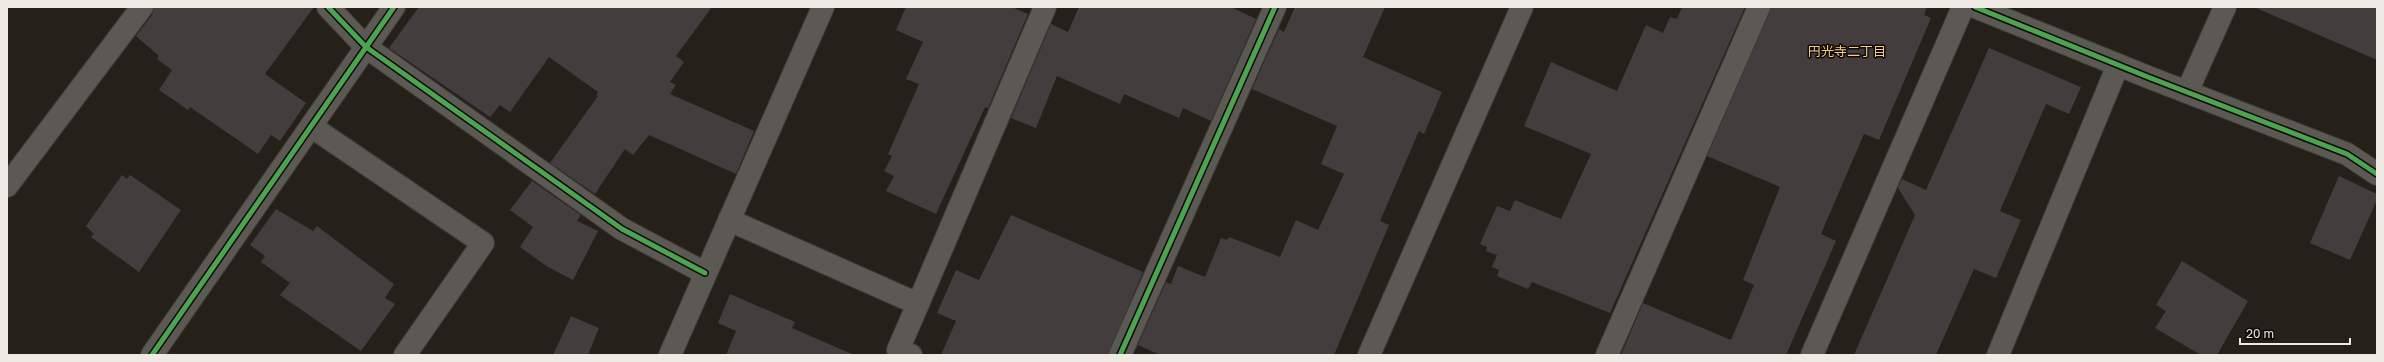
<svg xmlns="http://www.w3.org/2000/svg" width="2384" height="362" font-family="'Golos Text','Noto Sans JP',sans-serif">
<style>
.building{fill:#433e3d}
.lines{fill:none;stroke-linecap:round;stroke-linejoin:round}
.minor-casing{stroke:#3e3b36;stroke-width:24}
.minor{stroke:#5c5854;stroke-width:22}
.cycleway-casing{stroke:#0e0b07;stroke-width:8}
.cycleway{stroke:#4ca352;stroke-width:5}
.labels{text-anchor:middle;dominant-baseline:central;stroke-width:3;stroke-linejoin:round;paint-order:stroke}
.neighbourhood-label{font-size:13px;fill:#faca87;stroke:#0e0b07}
</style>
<rect width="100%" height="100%" fill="#25201a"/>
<!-- building -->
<g class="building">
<polygon points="154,7 314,7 265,74 306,103 280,141 271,135 258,154 190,107 188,110 159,90 172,70 157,59 159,56 136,36 152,15"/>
<polygon points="419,7 712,7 676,56 684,62 670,82 676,85 670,94 754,131 736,174 649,135 633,155 625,149 595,194 550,163 598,96 596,95 598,92 549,57 510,112 500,105 490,117 389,48"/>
<polygon points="906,7 1012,7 1028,14 988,108 985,107 936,214 886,191 894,176 884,171 892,156 888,154 919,84 906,79 923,42 896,30"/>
<polygon points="1079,7 1231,7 1256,19 1211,121 1183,108 1179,118 1124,94 1120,104 1057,76 1036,128 1011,118 1051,24 1068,32"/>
<polygon points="1295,7 1385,7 1363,57 1442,92 1424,134 1419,131 1380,221 1389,225 1334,355 1160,355 1138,345 1166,282 1171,284 1178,266 1205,277 1221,238 1227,240 1229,237 1280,257 1296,220 1318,230 1344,174 1321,164 1337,126 1252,89 1279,29 1284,32"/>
<polygon points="1682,7 1745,7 1610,313 1532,282 1528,289 1497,276 1499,270 1492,267 1497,255 1486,251 1487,247 1480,244 1497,206 1510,211 1515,200 1561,219 1591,154 1524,126 1551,62 1617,91 1646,25 1663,33 1670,17 1677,19"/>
<polygon points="1771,7 1927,7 1924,15 1931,18 1879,140 1864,134 1821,234 1836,241 1786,355 1621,355 1643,303 1731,340 1754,285 1743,280 1780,187 1707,156"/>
<polygon points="2254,7 2377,7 2377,60"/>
<polygon points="1989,48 2081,87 2069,114 2046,104 2000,211 2021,220 1996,278 1974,269 1936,355 1854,355 1915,215 1898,188 1902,179 1926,190"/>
<polygon points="122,175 127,179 130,175 181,210 139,272 91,237 94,234 86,226"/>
<polygon points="2339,176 2377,194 2377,200 2350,260 2310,243"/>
<polygon points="532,181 581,215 577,221 598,231 573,280 548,267 520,247 533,227 510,210"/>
<polygon points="276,209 313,231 317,226 394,284 385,298 395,304 361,351 280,295 290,283 261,262 265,256 250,245"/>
<polygon points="1011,215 1143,272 1108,355 941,355 956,321 937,313 956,270 979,280"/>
<polygon points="2182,261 2248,301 2217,355 2201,355 2155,328 2166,311 2156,305"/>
<polygon points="730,294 795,322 792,328 854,355 726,355 736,331 718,323"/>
<polygon points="571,316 599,328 588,355 553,355"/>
</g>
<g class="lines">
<!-- minor casing -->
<g class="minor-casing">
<g id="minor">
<polyline points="328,7 366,47 622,229 705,273"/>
<polyline points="1975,7 2148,77 2347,154 2377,174"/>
<polyline points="2187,92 2225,7"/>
<polyline points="312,127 483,243 405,355"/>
<polyline points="7,186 142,7"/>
<polyline points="729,220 918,304 898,350 911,355"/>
<polyline points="918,304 1045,7"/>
<polyline points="152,355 394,7"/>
<polyline points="670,355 823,7"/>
<polyline points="1120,355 1275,7"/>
<polyline points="1369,355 1522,7"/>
<polyline points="1607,355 1759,7"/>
<polyline points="1812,355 1963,7"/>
<polyline points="1998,355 2118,65"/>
</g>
</g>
<!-- minor -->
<use href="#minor" class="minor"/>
<!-- cycleway casing -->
<g class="cycleway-casing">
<g id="cycleway">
<polyline points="328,7 366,47 622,229 705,273"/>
<polyline points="1975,7 2148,77 2347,154 2377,174"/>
<polyline points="152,355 394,7"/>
<polyline points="1120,355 1275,7"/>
</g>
</g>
<!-- cycleway -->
<use href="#cycleway" class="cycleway"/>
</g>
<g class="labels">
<!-- neighbourhood labels -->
<g class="neighbourhood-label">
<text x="1847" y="51">円光寺二丁目</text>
</g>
</g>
<!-- border -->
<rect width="2384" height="362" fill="none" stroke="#f0eae4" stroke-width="16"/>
<!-- scale -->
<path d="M2240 338v6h110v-6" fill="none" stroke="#f0eae4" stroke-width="2"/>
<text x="2246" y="338" font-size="12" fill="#f0eae4" stroke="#0e0b07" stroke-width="3" paint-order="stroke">20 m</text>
</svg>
